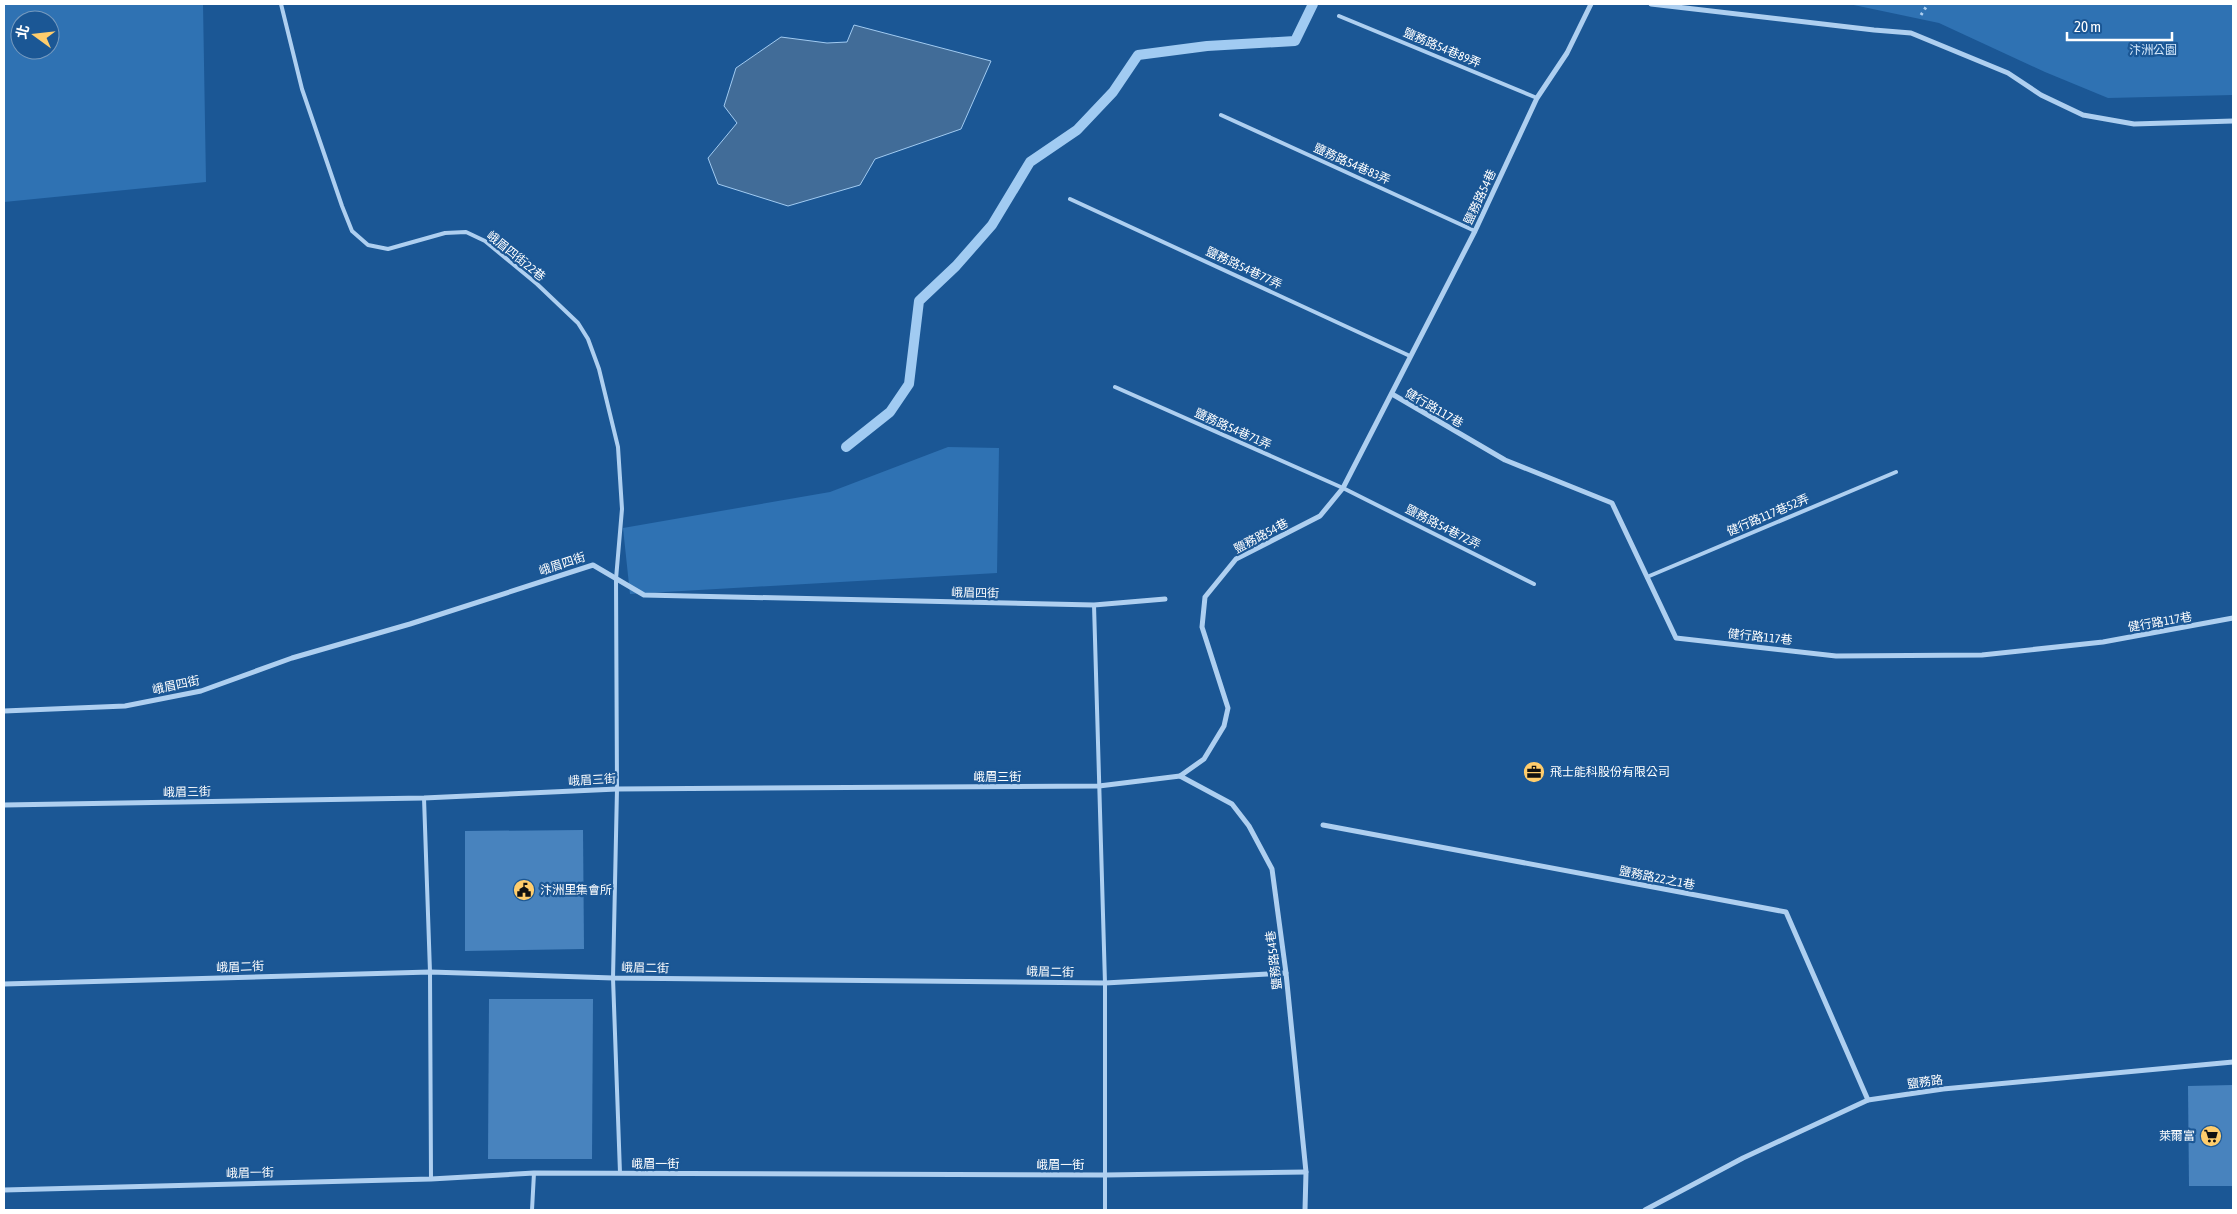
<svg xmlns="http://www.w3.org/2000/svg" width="2237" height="1214" font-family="'Asap Condensed','Noto Sans TC',sans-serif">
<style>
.green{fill:#2f72b3;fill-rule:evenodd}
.water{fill:#416c98;stroke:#a1cbf2}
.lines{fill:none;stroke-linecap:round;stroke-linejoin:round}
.stream{stroke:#a1cbf2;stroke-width:10}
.building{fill:#4883be}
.path{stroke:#aecff0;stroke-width:3;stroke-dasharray:2.5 4;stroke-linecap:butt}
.service{stroke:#aecff0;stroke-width:4}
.minor{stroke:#aecff0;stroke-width:5}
.labels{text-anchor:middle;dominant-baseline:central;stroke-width:4.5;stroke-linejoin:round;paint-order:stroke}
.street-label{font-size:12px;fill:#fff;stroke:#1b5795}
.park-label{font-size:12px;fill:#d4e8fb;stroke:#1b5795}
.poi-label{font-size:12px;fill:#fff;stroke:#1b5795;text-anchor:start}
</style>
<rect width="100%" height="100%" fill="#1b5795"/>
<!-- green -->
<g class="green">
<path d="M4,4h199l3,178 -202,20zM20,20h30v30h-30z"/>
<polygon points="1849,4 2233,4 2233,95 2108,98 2045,72 1939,23"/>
<polygon points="948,447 999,448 997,573 630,594 623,528 830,492"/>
</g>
<!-- water -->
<polygon class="water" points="854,25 991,61 961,129 875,159 860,185 788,206 718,184 708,158 737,123 724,106 736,68 781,37 827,43 847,42"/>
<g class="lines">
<!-- stream -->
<polyline class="stream" points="846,447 890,412 909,384 919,301 956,266 992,225 1030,162 1077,130 1113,92 1138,55 1207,46 1295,41 1313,4"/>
</g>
<!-- building -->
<g class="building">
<polygon points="583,830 584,949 465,951 465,831"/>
<polygon points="489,999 593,999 592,1159 488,1159"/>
<polygon points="2233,1085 2233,1186 2189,1186 2188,1086"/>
</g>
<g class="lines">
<!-- path -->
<polyline class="path" points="1921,15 1928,4"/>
<!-- service -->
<g class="service">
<polyline points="281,4 302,89 342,206 352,231 368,245 388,249 445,233 466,232 485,241 537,284 578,323 588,339 599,369 618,447 622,509 616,579 617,789 613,978 620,1173"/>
<polyline points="1339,16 1537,98"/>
<polyline points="1221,115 1475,231"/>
<polyline points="1070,199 1410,356"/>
<polyline points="1115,387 1343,488 1534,584"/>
<polyline points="1647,577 1896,472"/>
<polyline points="1094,605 1105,983 1105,1210"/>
<polyline points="424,798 430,972 431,1179"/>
<polyline points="532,1210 534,1173"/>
</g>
<!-- minor -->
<g class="minor">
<polyline points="1651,4 1874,30 1911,33 2008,73 2041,95 2083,115 2134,124 2233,121"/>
<polyline points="1392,394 1505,460 1612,503 1676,638 1836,656 1982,655 2103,642 2233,618"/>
<polyline points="4,711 125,706 201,691 292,658 410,624 593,565 644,595 1094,605 1165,599"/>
<polyline points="4,805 424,798 617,789 1099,786 1180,776"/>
<polyline points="1323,825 1786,912 1868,1100"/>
<polyline points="4,984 430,972 613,978 1105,983 1286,973"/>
<polyline points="4,1190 431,1179 534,1173 1105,1175 1306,1172"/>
<polyline points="1305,1210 1306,1172 1286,973 1272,869 1249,826 1232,804 1180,776 1204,759 1224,726 1228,708 1202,627 1205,597 1236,559 1320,516 1343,488 1475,231 1537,98 1567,53 1591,4"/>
<polyline points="1645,1210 1743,1158 1868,1100 1943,1089 2233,1062"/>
</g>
</g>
<!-- icons -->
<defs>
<g id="office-disc" transform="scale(1.125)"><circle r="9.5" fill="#ffcd6c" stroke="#1b5795"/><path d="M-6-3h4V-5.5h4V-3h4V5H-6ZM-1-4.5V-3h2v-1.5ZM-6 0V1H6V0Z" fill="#111"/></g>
<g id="civic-disc" transform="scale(1.125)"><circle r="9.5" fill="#ffcd6c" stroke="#1b5795"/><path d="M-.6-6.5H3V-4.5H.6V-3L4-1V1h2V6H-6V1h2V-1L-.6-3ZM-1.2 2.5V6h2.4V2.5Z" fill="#111"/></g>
<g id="supermarket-disc" transform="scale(1.125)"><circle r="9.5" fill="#ffcd6c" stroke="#1b5795"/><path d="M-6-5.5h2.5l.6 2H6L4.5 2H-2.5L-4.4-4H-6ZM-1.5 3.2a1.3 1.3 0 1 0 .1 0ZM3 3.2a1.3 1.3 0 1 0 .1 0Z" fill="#111"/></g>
</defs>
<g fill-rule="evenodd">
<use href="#office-disc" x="1534" y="772"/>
<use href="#civic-disc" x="524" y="890"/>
<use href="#supermarket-disc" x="2211" y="1136"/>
</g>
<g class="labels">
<!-- street labels -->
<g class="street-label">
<text transform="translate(1442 48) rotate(23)">鹽務路54巷89弄</text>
<text transform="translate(1352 164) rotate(24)">鹽務路54巷83弄</text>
<text transform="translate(1480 197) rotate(-65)">鹽務路54巷</text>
<text transform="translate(516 256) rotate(39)">峨眉四街22巷</text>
<text transform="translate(1244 268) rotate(25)">鹽務路54巷77弄</text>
<text transform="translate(1434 408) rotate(30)">健行路117巷</text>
<text transform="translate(1233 429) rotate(24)">鹽務路54巷71弄</text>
<text transform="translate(1768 515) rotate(-23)">健行路117巷52弄</text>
<text transform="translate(1443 527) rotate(27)">鹽務路54巷72弄</text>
<text transform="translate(1261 536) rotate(-28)">鹽務路54巷</text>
<text transform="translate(562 564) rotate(-18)">峨眉四街</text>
<text transform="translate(975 593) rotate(1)">峨眉四街</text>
<text transform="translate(2160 622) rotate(-10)">健行路117巷</text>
<text transform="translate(1760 637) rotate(6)">健行路117巷</text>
<text transform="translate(176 685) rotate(-12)">峨眉四街</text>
<text x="997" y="777">峨眉三街</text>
<text transform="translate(592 780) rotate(-3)">峨眉三街</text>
<text transform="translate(187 792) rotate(-1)">峨眉三街</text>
<text transform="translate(1657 878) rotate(11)">鹽務路22之1巷</text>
<text transform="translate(1274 960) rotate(-97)">鹽務路54巷</text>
<text transform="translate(240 967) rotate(-2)">峨眉二街</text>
<text transform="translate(645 968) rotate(1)">峨眉二街</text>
<text transform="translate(1050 972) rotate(1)">峨眉二街</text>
<text transform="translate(1925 1082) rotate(-8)">鹽務路</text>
<text x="655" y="1164">峨眉一街</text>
<text x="1060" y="1165">峨眉一街</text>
<text transform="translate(250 1173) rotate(-1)">峨眉一街</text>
</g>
<!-- park labels -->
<g class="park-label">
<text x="2153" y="50">汴洲公園</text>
</g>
<!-- poi labels -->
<g class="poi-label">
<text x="1550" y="772">飛士能科股份有限公司</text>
<text x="540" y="890">汴洲里集會所</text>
<text x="2195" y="1136" text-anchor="end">萊爾富</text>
</g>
</g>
<!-- border -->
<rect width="2237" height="1214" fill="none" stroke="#ffffff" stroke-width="10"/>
<!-- north arrow -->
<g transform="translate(35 35) rotate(285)"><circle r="24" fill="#1b5795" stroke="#769abf"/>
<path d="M0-4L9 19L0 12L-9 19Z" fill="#ffcd6c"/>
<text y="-8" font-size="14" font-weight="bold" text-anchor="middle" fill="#ffffff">北</text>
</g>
<!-- scale -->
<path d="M2067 32v8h105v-8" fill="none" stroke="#ffffff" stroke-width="2.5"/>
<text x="2074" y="32" font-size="15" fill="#ffffff" stroke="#1b5795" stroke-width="4" paint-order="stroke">20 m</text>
</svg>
